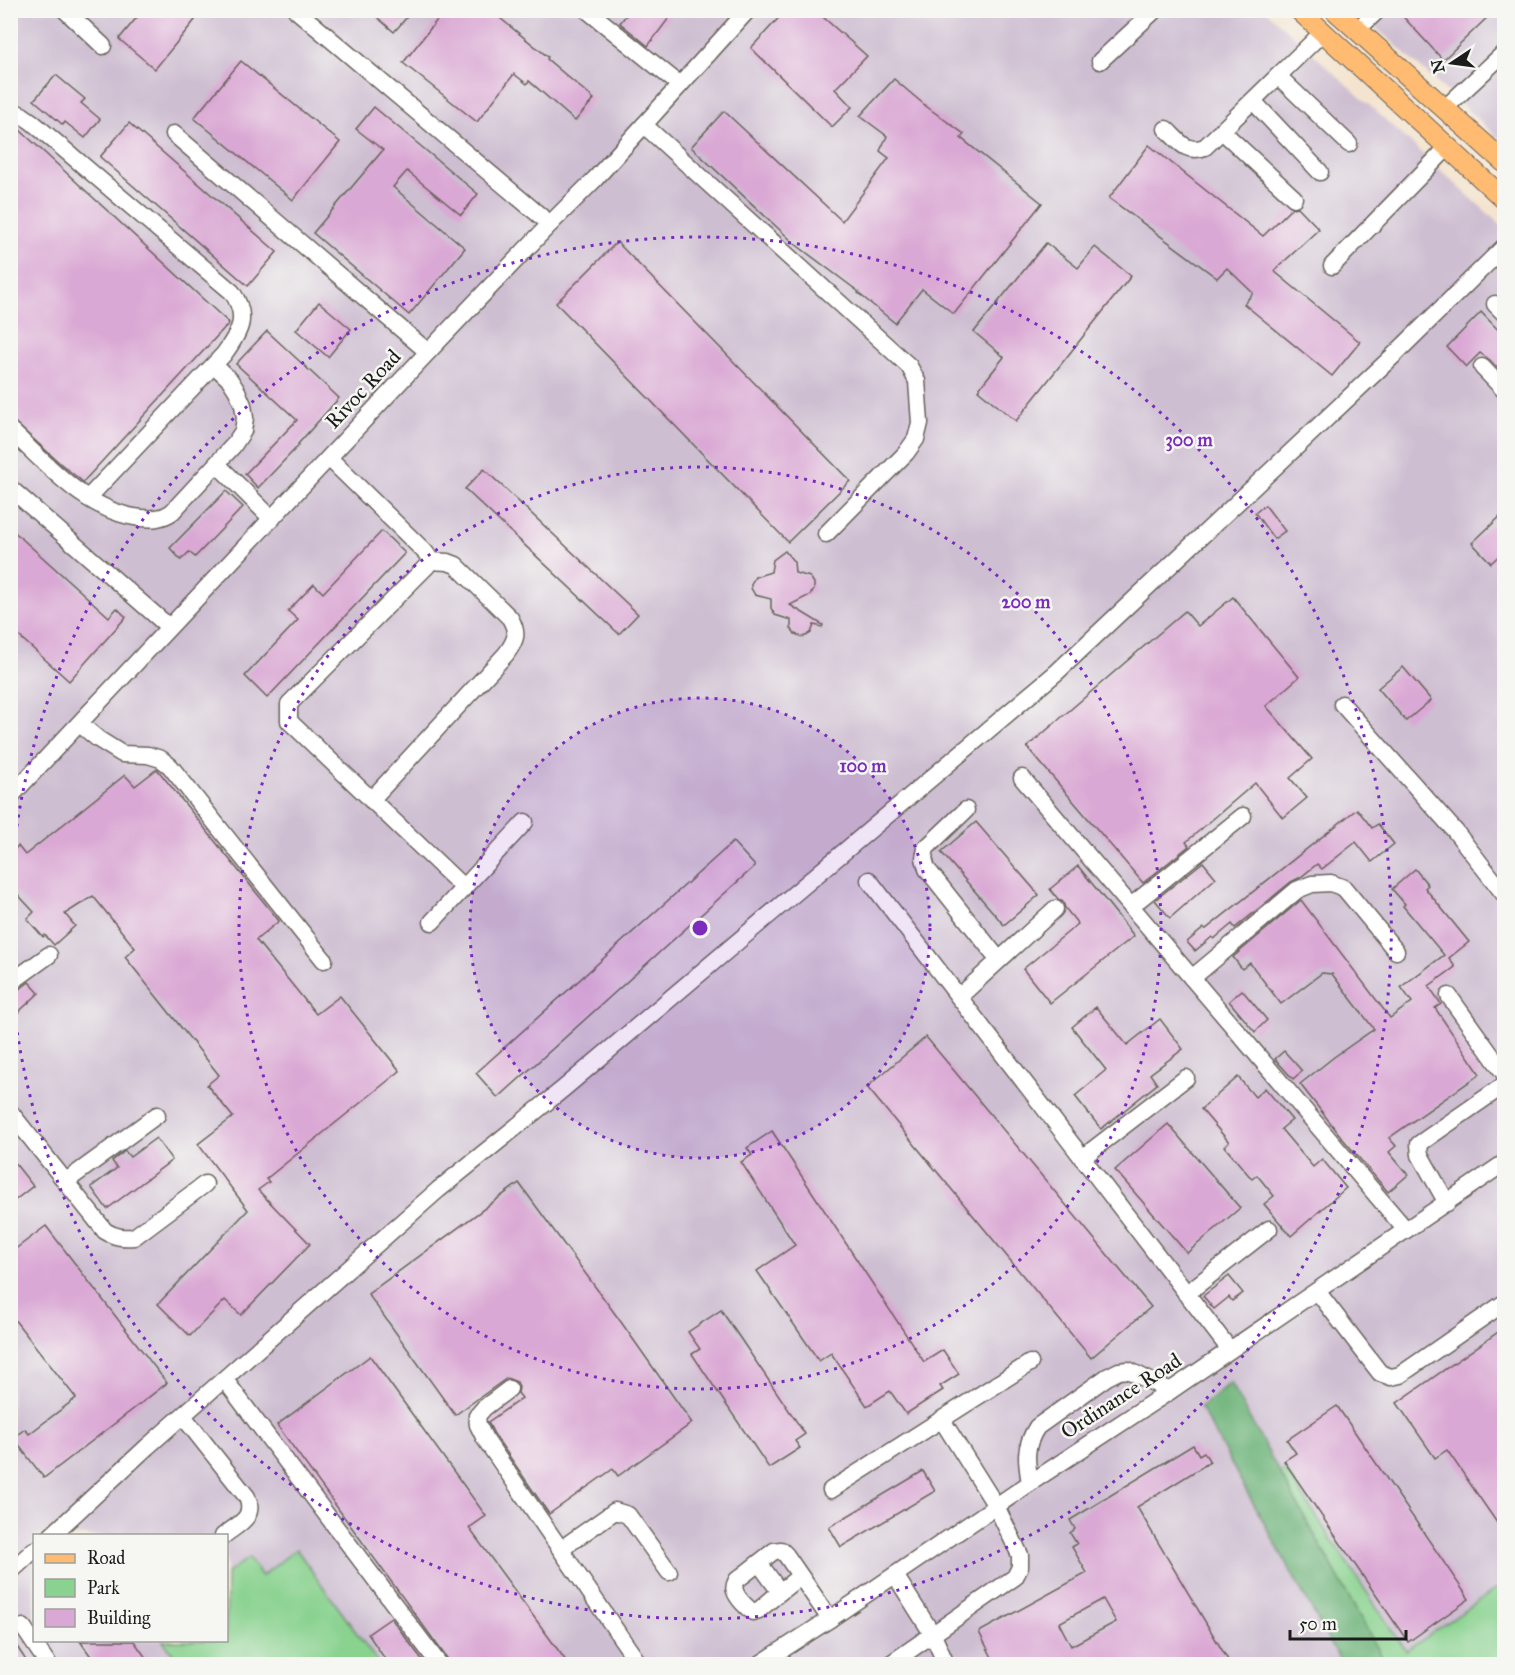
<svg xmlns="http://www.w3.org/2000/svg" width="1515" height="1675" font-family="'IM FELL Great Primer',serif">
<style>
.industrial{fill:#cebed1;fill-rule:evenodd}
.green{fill:#89d28f;stroke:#527756;stroke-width:1.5}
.forest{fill:#6eb47a;stroke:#45684b;stroke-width:1.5}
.building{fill:#daa8d4;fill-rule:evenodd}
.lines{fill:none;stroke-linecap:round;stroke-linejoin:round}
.minor-casing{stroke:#68625b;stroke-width:19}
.major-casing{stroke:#68625b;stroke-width:22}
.minor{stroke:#fff;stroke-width:16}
.major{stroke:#ffbb71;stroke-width:20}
.ring{fill:none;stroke:#7b2cbf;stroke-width:3;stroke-dasharray:3 6}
.labels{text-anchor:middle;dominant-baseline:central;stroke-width:5;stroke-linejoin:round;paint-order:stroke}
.street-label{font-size:21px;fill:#1c1c1c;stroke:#f6f6f2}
.centre{fill:#7b2cbf;stroke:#f6f6f2;stroke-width:3}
.ring-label{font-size:18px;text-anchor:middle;font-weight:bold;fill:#7b2cbf;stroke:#f6f6f2;stroke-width:5;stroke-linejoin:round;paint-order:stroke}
</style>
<rect width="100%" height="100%" fill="#f6f6f2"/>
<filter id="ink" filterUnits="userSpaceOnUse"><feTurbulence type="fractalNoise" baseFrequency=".0167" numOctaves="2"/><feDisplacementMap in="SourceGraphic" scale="12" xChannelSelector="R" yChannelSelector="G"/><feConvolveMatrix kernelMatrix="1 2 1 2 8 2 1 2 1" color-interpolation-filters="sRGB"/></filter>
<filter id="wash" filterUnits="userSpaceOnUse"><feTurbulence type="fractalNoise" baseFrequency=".008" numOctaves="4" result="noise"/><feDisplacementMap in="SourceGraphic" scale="24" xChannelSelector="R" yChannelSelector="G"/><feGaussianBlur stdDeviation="1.35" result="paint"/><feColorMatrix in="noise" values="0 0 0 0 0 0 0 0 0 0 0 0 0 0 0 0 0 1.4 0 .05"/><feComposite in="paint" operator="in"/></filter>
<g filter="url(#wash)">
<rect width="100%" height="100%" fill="#f4e4cf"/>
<!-- industrial -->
<g class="industrial">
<path d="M11,11h1255l238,217v1436h-1493zM34,1536h192v104h-192z"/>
<polygon points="1356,11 1504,11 1504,143 1389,39"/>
</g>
<!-- green -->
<g class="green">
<polygon points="1285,1470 1406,1651 1503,1584 1504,1586 1504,1664 1386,1664 1280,1473"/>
<polygon points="296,1549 379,1664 181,1664 163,1641 226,1640 227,1573 249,1558 262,1576"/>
</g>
<!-- forest -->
<polygon class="forest" points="1230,1383 1386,1664 1342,1664 1200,1407"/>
<g id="blocks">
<!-- building -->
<g class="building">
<polygon points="143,10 184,10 195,20 155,69 119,39"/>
<polygon points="369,10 400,10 407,17 394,32"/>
<polygon points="445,10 490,10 548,57 547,59 594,99 575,121 529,81 527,84 514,74 477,122 403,63"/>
<polygon points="630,10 675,10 648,46 620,23"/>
<polygon points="786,10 815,10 867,56 835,89 852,107 832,127 751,48"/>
<polygon points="1397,10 1495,10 1443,60"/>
<polygon points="241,61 340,142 293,200 194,118"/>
<polygon points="56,75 85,99 81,103 100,119 85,138 65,122 63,125 34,100"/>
<polygon points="894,79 927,107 964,134 961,138 1042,203 954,314 922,289 895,323 858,293 859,292 795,244 691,147 724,111 842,221 889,158 880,151 887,136 860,116"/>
<polygon points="374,107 478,194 461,215 407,171 393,187 465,248 409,315 313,233 383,150 356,129"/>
<polygon points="129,123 277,252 248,286 100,157"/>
<polygon points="20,130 229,323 83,482 61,464 10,418 10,141"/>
<polygon points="1149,145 1263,236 1292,208 1298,207 1319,229 1274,271 1360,342 1332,376 1244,304 1253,293 1227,268 1217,278 1109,198"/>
<polygon points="617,242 850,481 788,542 556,303"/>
<polygon points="1046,243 1078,268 1095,247 1131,276 1016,421 978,390 1004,357 974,332"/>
<polygon points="319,302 351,329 328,357 296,330"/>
<polygon points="1481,312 1504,336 1504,375 1490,360 1480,353 1466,367 1447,347"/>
<polygon points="267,331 339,398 298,444 299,445 258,488 245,474 297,420 236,364"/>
<polygon points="484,469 638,614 619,634 465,489"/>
<polygon points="226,491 243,507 195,557 189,552 181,560 170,548"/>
<polygon points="1265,505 1285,531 1274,539 1255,513"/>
<polygon points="1504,513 1504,551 1491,563 1472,543"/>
<polygon points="10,528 109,617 117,608 126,617 69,681 10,628"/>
<polygon points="382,531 405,553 267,698 245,676 298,620 288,611 314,584 323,593"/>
<polygon points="785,551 794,562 795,573 810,577 814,583 814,590 810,595 790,605 823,625 822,627 814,625 811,633 806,636 802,637 795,634 791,628 791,620 775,615 771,608 771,599 755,595 751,588 751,584 755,577 771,572 773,560"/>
<polygon points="1233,597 1299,677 1266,706 1312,759 1290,778 1307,798 1283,818 1255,783 1186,842 1189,846 1143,883 1027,747 1185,611 1198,626"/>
<polygon points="1403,667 1431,700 1406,721 1378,688"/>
<polygon points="157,769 279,921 256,940 316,1014 340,996 400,1071 266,1179 269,1182 258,1190 310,1244 241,1315 225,1300 190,1336 158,1304 248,1210 198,1144 233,1117 207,1085 219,1075 125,957 135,948 93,896 65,914 75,926 54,945 45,935 43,937 27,919 34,912 10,886 10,853 18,846 25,855 125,775 135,786"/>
<polygon points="1357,809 1372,828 1378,824 1394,844 1372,862 1356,842 1322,869 1317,864 1301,877 1291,882 1235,928 1232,924 1214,939 1212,937 1195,951 1187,942 1204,928 1206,929"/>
<polygon points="976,822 1039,895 1004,925 941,852"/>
<polygon points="733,842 755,866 498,1098 476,1073"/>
<polygon points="1203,862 1216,878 1170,918 1155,900"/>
<polygon points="1078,866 1134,936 1050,1003 1023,969 1078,924 1065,908 1063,902 1058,899 1050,889"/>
<polygon points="1415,869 1428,885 1425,888 1469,942 1449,958 1455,967 1429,986 1441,1004 1435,1008 1480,1074 1389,1138 1396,1146 1389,1152 1408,1175 1388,1192 1343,1139 1300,1084 1334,1057 1374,1029 1332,974 1322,973 1281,1004 1250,963 1242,969 1233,957 1301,900 1390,1018 1412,1002 1401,987 1444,955 1403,906 1405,904 1392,889"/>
<polygon points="29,982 39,993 10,1020 10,993 16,992"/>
<polygon points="1242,990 1267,1020 1255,1032 1229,1001"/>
<polygon points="1096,1007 1127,1045 1160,1019 1183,1049 1150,1074 1157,1084 1101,1129 1075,1096 1106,1070 1072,1027"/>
<polygon points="926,1037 1151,1307 1091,1358 867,1087"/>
<polygon points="1284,1051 1302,1071 1293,1079 1275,1059"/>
<polygon points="1238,1077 1255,1097 1265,1088 1292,1120 1281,1129 1313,1167 1322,1159 1346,1188 1291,1236 1264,1204 1274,1196 1257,1175 1252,1179 1224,1146 1229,1142 1201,1109"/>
<polygon points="1168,1124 1240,1208 1187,1253 1115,1170"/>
<polygon points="772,1131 924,1362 943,1350 959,1374 940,1386 943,1390 906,1414 890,1391 867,1406 831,1353 819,1361 757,1271 795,1245 741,1162 752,1155 747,1148"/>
<polygon points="156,1138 172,1160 107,1209 91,1187 117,1168 112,1161 125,1151 130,1157"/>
<polygon points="10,1157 33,1186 10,1204"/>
<polygon points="519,1183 621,1322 692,1423 618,1476 613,1469 549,1514 494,1434 488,1422 522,1398 518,1393 519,1387 517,1382 507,1378 455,1415 368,1294"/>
<polygon points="46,1226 167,1383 44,1478 13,1438 25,1429 29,1434 76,1398 10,1314 10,1253"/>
<polygon points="1229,1276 1243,1293 1232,1301 1229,1297 1214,1309 1203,1296"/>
<polygon points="721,1310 805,1434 795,1441 800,1448 769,1468 692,1354 700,1349 688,1332"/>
<polygon points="1504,1328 1504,1533 1447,1450 1435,1458 1397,1403"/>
<polygon points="370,1356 486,1516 469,1528 569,1665 449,1665 447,1658 277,1425"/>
<polygon points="1337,1406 1469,1599 1408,1642 1284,1461 1296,1453 1287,1440"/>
<path d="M1193,1445l6,10 5,-3 6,10 -73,45 94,158h-235l-17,-33 108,-59 -15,-26 5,-3 -7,-11 5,-4 -5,-9zM1103,1599l13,23 -45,24 -12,-23z"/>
<polygon points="923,1471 935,1491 841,1547 829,1527"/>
<polygon points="391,1618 426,1665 389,1665 368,1634"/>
<polygon points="10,1636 29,1665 10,1665"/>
<polygon points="80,1641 134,1641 151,1665 97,1665"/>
</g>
</g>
</g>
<g filter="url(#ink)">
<use href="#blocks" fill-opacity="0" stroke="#68625b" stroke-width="1.5"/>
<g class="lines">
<!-- minor casing -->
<g class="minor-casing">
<g id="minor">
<polyline points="65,10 103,46"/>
<polyline points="296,10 550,224"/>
<polyline points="587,10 680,85"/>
<polyline points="1357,30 1378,10"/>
<polyline points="1100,61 1155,10"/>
<polyline points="1278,76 1349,144"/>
<polyline points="1253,101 1320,172"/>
<polyline points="1445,108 1504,53"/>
<path d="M10,110l12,5 10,7 200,170c17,25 8,40 -8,62l-136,144"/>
<polyline points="644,125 909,366 917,381 920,423 916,439 906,453 826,534"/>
<path d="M1166,129c13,12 20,25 39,18l118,-115"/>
<polyline points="1222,131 1294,198"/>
<polyline points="174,134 428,352"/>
<polyline points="1332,266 1448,147"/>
<polyline points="1495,304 1504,313"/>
<polyline points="1482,367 1504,390"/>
<path d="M10,430c38,35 77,82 131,88 11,1 21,1 31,-6l61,-66 10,-15 2,-13 -2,-13 -6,-14 -7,-11 -16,-15"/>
<path d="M329,458l95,93c5,5 6,8 3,15l-138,138v17l175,167"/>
<polyline points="217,464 272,519"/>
<polyline points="10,488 169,627"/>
<polyline points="1342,704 1455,831 1504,894"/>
<polyline points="80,724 98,739 122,754 148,755 161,759 170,766 324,960"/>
<polyline points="1022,778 1406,1230"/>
<polyline points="10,797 428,352 550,224 595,179 748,10"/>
<path d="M371,800l135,-146c10,-14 13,-20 4,-36l-54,-53 -8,-3 -19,-1"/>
<polyline points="966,810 926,848 924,858 927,869 999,960"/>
<polyline points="869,880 1230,1350"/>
<polyline points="1131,906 1243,816"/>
<polyline points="432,922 525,822"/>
<polyline points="1192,978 1297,890 1312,884 1331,883 1344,888 1396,951"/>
<polyline points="10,983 49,955"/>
<polyline points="1449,996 1504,1073"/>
<polyline points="959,997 1055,909"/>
<path d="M10,1112l95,119c10,6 17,7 29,6l71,-53"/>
<polyline points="1082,1158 1186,1078"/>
<polyline points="65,1182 157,1115"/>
<polyline points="1447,1203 1420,1155 1419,1144 1504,1085"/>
<polyline points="1317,1291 1380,1373 1391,1377 1400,1375 1504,1303"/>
<polyline points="1186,1294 1269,1229"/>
<polyline points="225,1380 439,1664"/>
<polyline points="509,1389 484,1408 477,1416 478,1425 485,1439 639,1664"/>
<path d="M183,1416l64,81c9,21 -9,27 -24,39"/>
<path d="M1030,1483c-4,-23 -6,-36 7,-56l70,-50 12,-6 9,-1 42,21"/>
<polyline points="831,1490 1030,1363"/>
<polyline points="51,1536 147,1447 438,1190 563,1089 1057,672 1392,357 1504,247"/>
<polyline points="561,1549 615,1511 628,1515 669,1572"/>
<polyline points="759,1563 780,1592 800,1576"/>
<polyline points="10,1572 34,1550"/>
<polyline points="895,1575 933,1635 946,1664"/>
<path d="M780,1592l-21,18 -6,2c-6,-4 -16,-14 -18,-21 -2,-5 0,-7 2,-11l37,-29 7,-1 5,5 44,64"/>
<polyline points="23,1627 48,1664"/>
<polyline points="760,1664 830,1619 1030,1483 1170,1391 1504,1163"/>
<polyline points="890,1664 1015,1577 1020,1567 1020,1555 996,1506 942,1420"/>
</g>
</g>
<!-- major casing -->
<g class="major-casing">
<g id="major">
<polyline points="1299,10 1504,199"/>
<polyline points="1335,10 1504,162"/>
</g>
</g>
<!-- minor -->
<use href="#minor" class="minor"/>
<!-- major -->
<use href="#major" class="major"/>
</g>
</g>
<!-- distance rings -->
<circle cx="700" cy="928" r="230" fill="#7b2cbf" fill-opacity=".12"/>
<g class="ring">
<circle cx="700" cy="928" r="230"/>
<circle cx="700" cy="928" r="461"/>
<path d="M11 880A691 691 0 1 1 11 976"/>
</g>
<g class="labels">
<!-- street labels -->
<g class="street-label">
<text transform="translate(363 389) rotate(-47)">Rivoc Road</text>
<text transform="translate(1121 1396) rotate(-33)">Ordinance Road</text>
</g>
</g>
<circle cx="700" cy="928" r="9" class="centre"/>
<g class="ring-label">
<text x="1189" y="446">300 m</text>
<text x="1026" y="608">200 m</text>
<text x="863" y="772">100 m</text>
</g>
<!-- margin -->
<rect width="1515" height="1675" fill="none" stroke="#f6f6f2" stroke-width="36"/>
<!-- legend -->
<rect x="33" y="1534" width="195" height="108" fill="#f6f6f2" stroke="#9f9f9c" stroke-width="1.5"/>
<rect x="45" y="1554" width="30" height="9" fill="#ffbb71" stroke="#9f9f9c" stroke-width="1.5"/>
<text x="87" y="1564" font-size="18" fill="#1c1c1c">Road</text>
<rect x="45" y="1579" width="30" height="18" fill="#89d28f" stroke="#9f9f9c" stroke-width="1.5"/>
<text x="87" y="1594" font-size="18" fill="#1c1c1c">Park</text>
<rect x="45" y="1609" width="30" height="18" fill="#daa8d4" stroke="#9f9f9c" stroke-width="1.5"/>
<text x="87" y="1624" font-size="18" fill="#1c1c1c">Building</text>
<!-- north arrow -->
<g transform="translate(1452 63) rotate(257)" stroke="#f6f6f2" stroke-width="4.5" paint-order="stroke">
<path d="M0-4.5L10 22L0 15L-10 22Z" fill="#1c1c1c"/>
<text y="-9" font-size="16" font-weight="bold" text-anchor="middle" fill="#1c1c1c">N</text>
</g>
<!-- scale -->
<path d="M1290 1630v9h116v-9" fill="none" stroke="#1c1c1c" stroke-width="3"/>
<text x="1299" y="1630" font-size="18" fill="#1c1c1c" stroke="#f6f6f2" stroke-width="4.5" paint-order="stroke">50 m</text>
</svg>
